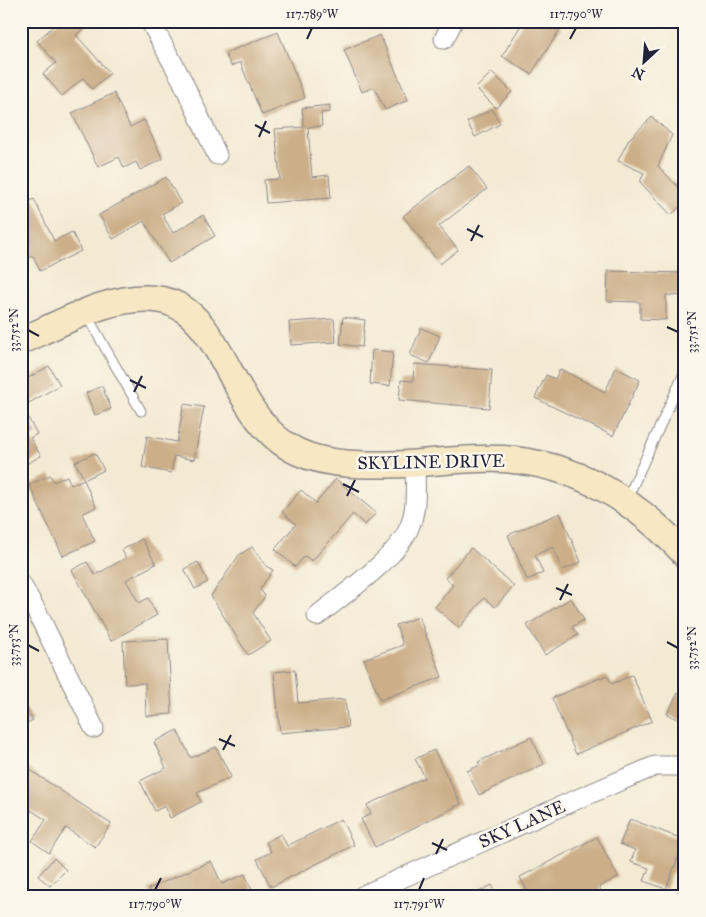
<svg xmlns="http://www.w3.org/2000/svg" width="706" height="917" font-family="'IM FELL Great Primer',serif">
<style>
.building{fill:#ccaf89}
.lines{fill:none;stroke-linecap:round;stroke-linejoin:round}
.lane-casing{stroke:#8a8687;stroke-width:11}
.street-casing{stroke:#8a8687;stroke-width:21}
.secondary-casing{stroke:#8a8687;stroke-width:29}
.lane{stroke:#fff;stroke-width:9}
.street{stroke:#fff;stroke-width:19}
.secondary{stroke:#f7e8c3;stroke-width:26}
.ticks{fill:none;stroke:#22223b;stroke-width:2}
.labels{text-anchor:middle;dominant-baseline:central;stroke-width:5;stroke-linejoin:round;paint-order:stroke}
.street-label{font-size:18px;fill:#22223b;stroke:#fbf7ec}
.neatline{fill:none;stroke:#22223b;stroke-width:2}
.ticks-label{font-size:12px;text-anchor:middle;fill:#22223b}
</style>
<rect width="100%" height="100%" fill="#fbf7ec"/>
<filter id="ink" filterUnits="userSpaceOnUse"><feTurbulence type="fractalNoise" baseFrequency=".02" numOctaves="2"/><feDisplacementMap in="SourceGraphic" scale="10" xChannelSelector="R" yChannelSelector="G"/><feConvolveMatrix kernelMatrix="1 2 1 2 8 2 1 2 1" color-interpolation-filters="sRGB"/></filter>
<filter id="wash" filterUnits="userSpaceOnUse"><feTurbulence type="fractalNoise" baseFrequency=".0096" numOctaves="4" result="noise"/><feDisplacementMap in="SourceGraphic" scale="20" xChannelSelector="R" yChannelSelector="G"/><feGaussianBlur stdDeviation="1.12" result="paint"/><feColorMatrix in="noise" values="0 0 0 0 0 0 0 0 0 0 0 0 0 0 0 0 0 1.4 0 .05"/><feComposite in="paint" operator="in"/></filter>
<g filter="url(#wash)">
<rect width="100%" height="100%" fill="#f3ead3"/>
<g id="blocks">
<!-- building -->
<g class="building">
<polygon points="59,21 92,21 76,35 110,73 92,89 83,78 62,96 43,74 56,63 37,41"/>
<polygon points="521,21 558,21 556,24 561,28 531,74 502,56 523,22"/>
<polygon points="278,32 305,98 262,115 240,62 231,66 225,53"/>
<polygon points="380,35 408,100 385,110 374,87 362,92 344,50"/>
<polygon points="492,72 512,92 496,108 476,88"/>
<polygon points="114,93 130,127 144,120 163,159 140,170 136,162 124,168 119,157 98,167 72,113"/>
<polygon points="330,105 330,112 321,113 322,126 308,127 312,177 329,175 331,198 266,203 264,180 280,179 275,129 304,127 302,108"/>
<polygon points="492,109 500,124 475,137 467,122"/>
<polygon points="652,117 672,135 658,166 685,194 685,202 671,215 640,182 644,173 618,161 629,139"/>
<polygon points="469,166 487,189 439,226 458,250 440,264 403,216"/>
<polygon points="166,177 181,203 162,214 173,233 203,215 215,236 169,263 144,221 113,239 99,215"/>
<polygon points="34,199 54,241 72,232 81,251 40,271 33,256 21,261 21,205"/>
<polygon points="608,271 685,273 685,296 666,295 666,320 640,319 640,302 607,301"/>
<polygon points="343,317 365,320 362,347 340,344"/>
<polygon points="334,319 336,342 291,345 289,322"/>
<polygon points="421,328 440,336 429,363 410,355"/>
<polygon points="372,350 393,352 390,386 370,384"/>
<polygon points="414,364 492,370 489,408 399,400 401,380 413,381"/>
<polygon points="49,366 60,385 22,407 37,434 30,438 41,456 21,467 21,382"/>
<polygon points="616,368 640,380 613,436 535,398 546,375 555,379 560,369 605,392"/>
<polygon points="102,386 111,409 95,415 86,393"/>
<polygon points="184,404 204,407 194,460 174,456 171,473 142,467 147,436 177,442"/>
<polygon points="95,453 104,470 84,480 96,507 82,514 95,541 63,556 29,485 50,475 54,482 67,476 71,485 84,479 75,462"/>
<polygon points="336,479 376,513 365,525 353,514 312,561 305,556 295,567 275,549 296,524 282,512 301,490 316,503"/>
<polygon points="560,513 581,562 563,570 553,547 535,555 543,573 527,580 508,535"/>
<polygon points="142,539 156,564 126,580 139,603 148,598 157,615 111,641 72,570 87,562 95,575 126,558 122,550"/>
<polygon points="252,547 266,566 273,570 260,589 265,596 253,613 271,641 248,655 211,596 239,555"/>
<polygon points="471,548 514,586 495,607 484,598 459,628 435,607 453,585 445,578"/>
<polygon points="198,562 208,582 195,589 184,569"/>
<polygon points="571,598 584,620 572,627 578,635 545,655 527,625"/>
<polygon points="419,617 442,677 380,700 364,659 403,645 396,625"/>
<polygon points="168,639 172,714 146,716 145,683 125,684 123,641"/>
<polygon points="295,670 298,703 345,699 348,727 280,733 274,672"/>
<polygon points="607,675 612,684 632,675 652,721 576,754 552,698"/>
<polygon points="678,693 685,697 685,723 667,714"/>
<polygon points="21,700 33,720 21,726"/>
<polygon points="177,730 191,758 216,747 231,777 197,793 201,802 170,818 165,806 155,811 140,781 166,768 154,742"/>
<polygon points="531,737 544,764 479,795 467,771 480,765 478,762"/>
<polygon points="434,750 461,804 375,847 361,819 371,814 367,805 425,777 415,759"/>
<polygon points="21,764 111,824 95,847 66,828 49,853 32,841 46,820 31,810 21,824"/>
<polygon points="341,819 354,845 271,887 257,859 271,852 266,842 281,834 287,846"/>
<polygon points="630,819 685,840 666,889 644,881 649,868 631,862 635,850 620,844"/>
<polygon points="597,837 618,877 599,887 604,896 530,896 520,877"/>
<polygon points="54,858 66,870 50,886 38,876"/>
<polygon points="211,861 222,884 245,874 254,895 151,896 148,889"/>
<polygon points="492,885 497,896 471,896"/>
</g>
</g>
</g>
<g filter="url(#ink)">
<use href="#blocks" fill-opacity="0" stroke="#8a8687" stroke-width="1"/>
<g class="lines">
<!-- lane casing -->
<g class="lane-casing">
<g id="lane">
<polyline points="86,314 141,411"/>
<polyline points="627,499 685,371"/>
</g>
</g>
<!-- street casing -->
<g class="street-casing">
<g id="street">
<polyline points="150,21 182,80 217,155"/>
<polyline points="444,39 453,21"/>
<polyline points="21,584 37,612 94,728"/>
<path d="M317,616c27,-22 79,-57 92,-88 9,-20 6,-43 6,-65"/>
<polyline points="362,896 566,804 655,766 677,766 685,768"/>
</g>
</g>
<!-- secondary casing -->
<g class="secondary-casing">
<path id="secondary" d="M21,341c41,-18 95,-50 141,-41 64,13 68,121 136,152 33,15 73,13 108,12 32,-2 65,-7 97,-5 75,5 132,41 182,95"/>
</g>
<!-- lane -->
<use href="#lane" class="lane"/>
<!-- street -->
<use href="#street" class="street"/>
<!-- secondary -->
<use href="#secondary" class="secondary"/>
</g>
</g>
<!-- ticks -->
<path class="ticks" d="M307,39l5,-11M570,39l6,-11M255,125l15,8M259,137l7,-16M467,229l16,8M471,241l8,-16M667,327l11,5M28,330l11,6M130,380l16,8M134,392l8,-16M343,484l16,8M347,496l8,-16M556,588l16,7M560,600l8,-16M667,642l11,6M28,645l11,6M219,739l16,7M223,750l8,-15M432,843l15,7M436,854l7,-15M155,890l6,-12M419,890l5,-12"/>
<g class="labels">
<!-- street labels -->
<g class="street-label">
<text transform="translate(431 462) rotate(-1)">SKYLINE DRIVE</text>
<text transform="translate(522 824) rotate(-24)">SKY LANE</text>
</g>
</g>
<!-- margin -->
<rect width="706" height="917" fill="none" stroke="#fbf7ec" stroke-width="55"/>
<!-- north arrow -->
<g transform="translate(644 62) rotate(206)" stroke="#fbf7ec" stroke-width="4" paint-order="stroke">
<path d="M0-4L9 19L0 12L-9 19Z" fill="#22223b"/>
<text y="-8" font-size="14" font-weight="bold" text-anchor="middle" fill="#22223b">N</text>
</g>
<rect x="28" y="28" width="650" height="862" class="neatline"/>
<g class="ticks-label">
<text x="312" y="18">117.789°W</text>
<text x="576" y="18">117.790°W</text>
<text transform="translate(14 330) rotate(-90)" y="4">33.752°N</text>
<text transform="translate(692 332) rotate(-90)" y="4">33.751°N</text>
<text transform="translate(14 645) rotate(-90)" y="4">33.753°N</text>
<text transform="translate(692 648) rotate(-90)" y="4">33.752°N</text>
<text x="155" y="908">117.790°W</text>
<text x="419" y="908">117.791°W</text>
</g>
</svg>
